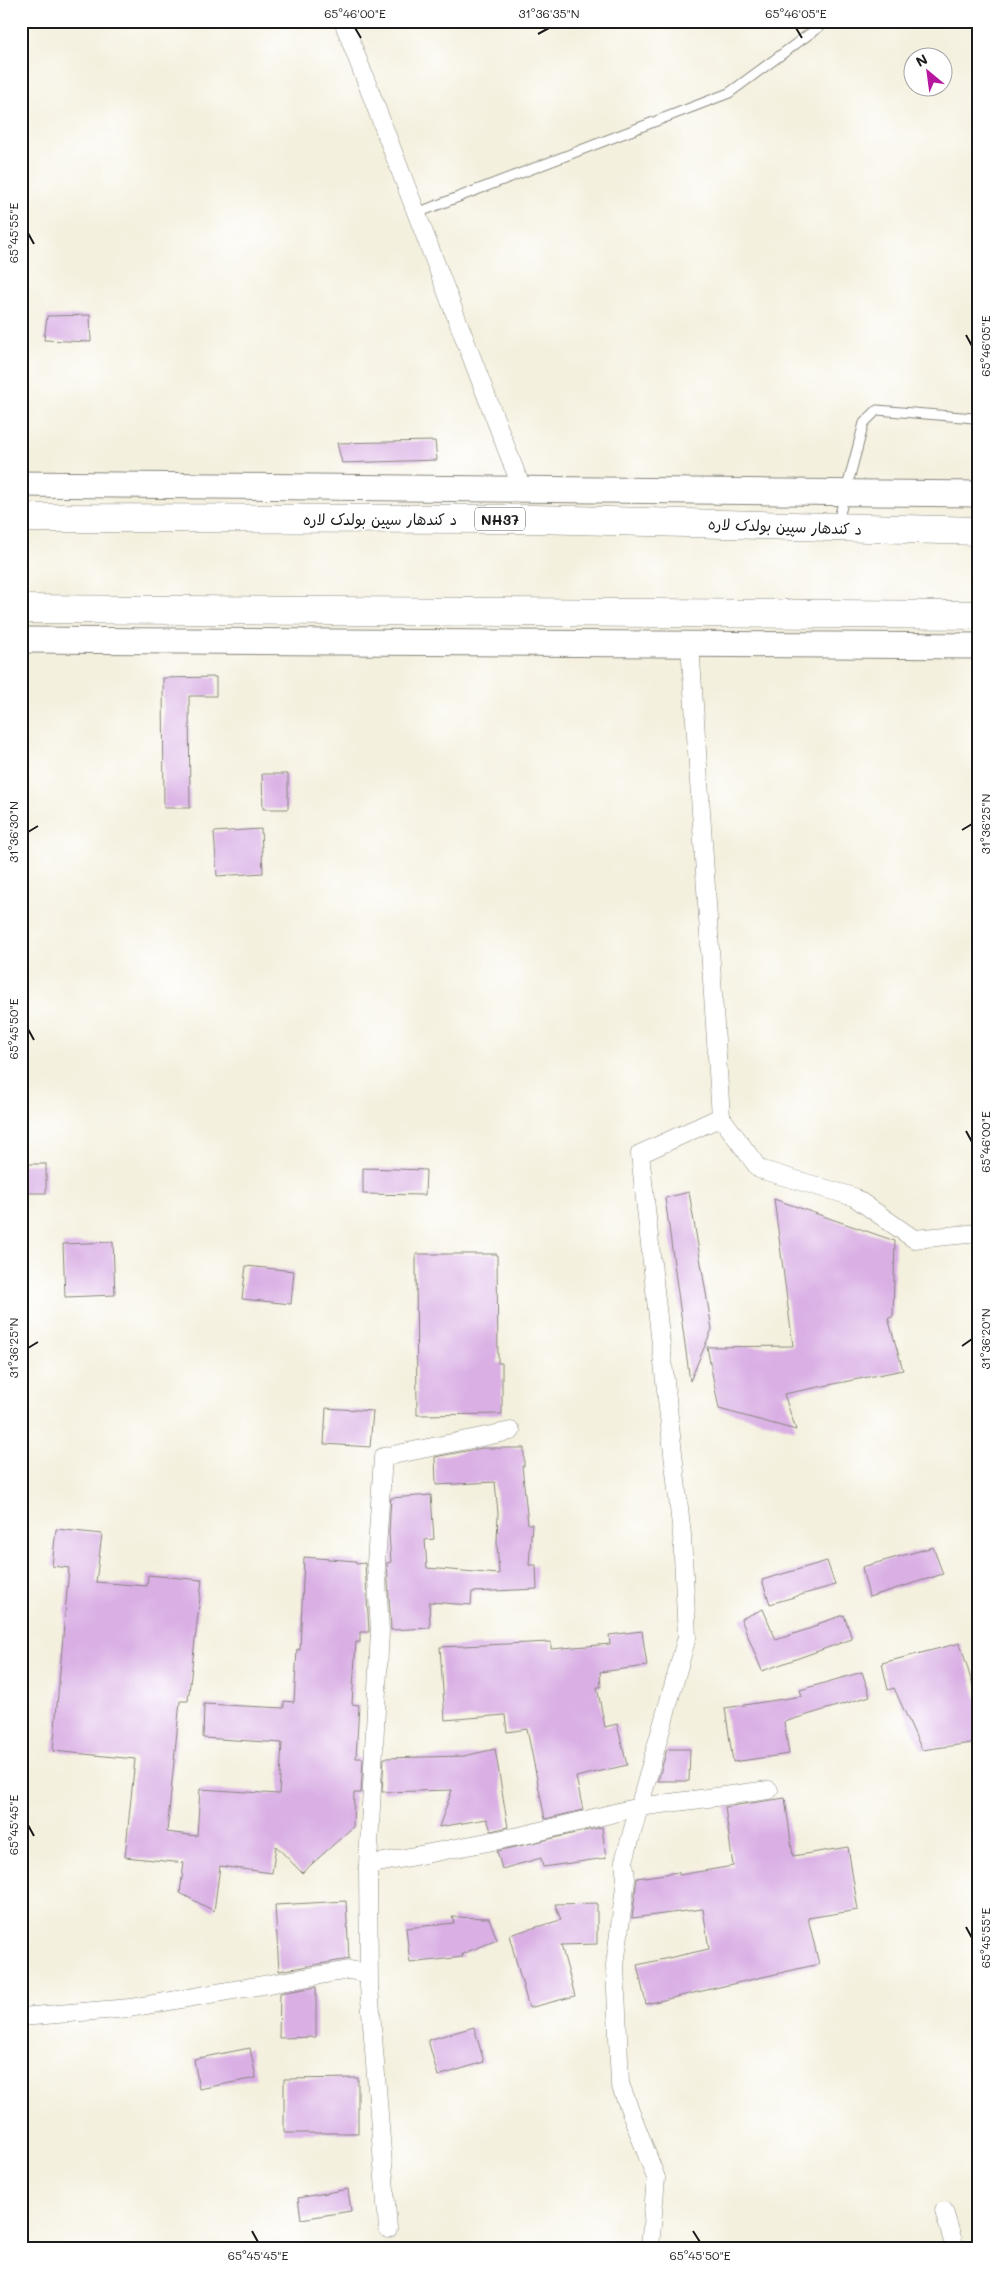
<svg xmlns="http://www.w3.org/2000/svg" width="1000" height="2269" font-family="Mali,'Playpen Sans Arabic',sans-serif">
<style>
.building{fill:#d9afe4}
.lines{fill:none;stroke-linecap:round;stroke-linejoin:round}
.lane-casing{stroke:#88867d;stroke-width:11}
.street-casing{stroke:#88867d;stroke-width:19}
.secondary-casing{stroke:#88867d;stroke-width:27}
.highway-casing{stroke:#88867d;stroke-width:29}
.lane{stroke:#fff;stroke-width:9}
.street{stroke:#fff;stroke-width:18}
.secondary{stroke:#fff;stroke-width:25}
.highway{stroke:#fff;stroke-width:28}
.ticks{fill:none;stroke:#1c1c1c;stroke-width:2}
.labels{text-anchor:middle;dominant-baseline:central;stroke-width:4;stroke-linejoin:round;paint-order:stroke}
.shield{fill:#fff;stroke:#606060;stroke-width:1}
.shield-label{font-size:14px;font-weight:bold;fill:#1c1c1c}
.street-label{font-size:15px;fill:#1c1c1c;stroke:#fff}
.neatline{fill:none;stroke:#1c1c1c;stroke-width:2}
.ticks-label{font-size:12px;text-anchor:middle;fill:#1c1c1c}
</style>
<rect width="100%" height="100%" fill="#fff"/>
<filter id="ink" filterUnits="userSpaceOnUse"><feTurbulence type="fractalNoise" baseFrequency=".02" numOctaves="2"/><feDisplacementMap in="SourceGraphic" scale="10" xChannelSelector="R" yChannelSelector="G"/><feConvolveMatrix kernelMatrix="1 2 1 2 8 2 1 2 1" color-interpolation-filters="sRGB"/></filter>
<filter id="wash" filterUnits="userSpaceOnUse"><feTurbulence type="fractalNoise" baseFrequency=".0096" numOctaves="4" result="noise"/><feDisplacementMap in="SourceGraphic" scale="20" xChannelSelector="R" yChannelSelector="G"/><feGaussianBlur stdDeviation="1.12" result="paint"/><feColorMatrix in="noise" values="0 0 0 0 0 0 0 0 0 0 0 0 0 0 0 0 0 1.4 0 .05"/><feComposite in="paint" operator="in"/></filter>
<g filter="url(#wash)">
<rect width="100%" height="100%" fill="#f4f0de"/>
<g id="blocks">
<!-- building -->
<g class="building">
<polygon points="90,315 91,342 44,340 47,316"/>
<polygon points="435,441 437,460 342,463 337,443"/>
<polygon points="216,677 216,696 189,696 190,808 164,808 163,678"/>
<polygon points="262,774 288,774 288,809 263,809"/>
<polygon points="261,829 263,873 217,876 214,832"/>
<rect x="21" y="1164" width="25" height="29"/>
<polygon points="363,1168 426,1170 425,1195 363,1194"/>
<polygon points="689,1192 712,1329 690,1381 665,1198"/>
<polygon points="774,1199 895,1241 893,1317 888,1318 903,1370 784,1394 796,1430 719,1409 707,1347 793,1346"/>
<polygon points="113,1242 115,1295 65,1297 63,1244"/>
<polygon points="416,1254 497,1254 498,1363 502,1363 502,1414 417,1415"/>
<polygon points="246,1266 294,1271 291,1304 242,1299"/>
<polygon points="326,1408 373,1411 370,1447 324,1444"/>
<polygon points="482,1448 524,1448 524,1466 522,1466 528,1524 532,1524 529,1565 536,1565 537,1589 472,1592 471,1605 429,1602 430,1628 391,1630 387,1563 391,1562 389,1533 391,1498 431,1495 434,1539 425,1540 427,1568 499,1574 497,1542 498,1513 495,1482 436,1485 435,1457"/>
<polygon points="56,1529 102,1534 96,1582 147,1586 148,1575 202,1580 188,1701 180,1701 167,1832 197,1836 200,1789 279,1794 282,1743 203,1738 204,1704 284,1708 284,1701 294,1702 297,1649 300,1650 304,1557 356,1561 356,1564 365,1563 369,1632 360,1632 360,1642 356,1642 352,1704 359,1705 356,1758 363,1758 361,1793 354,1793 353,1827 302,1873 276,1846 272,1873 220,1866 214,1911 180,1893 184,1863 125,1857 135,1759 53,1751 69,1568 52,1566"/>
<polygon points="933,1547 943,1574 869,1597 862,1567"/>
<polygon points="827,1561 835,1585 770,1604 762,1580"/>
<polygon points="763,1609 776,1640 817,1626 817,1624 844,1615 852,1639 762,1671 741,1619"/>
<polygon points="642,1631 647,1666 600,1672 601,1687 597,1687 605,1727 617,1724 627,1765 576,1777 583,1810 545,1819 527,1729 507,1732 505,1715 445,1720 440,1647 551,1642 551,1649 610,1644 609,1635"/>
<polygon points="960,1643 979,1706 979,1742 922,1750 894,1688 888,1690 882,1663"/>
<polygon points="862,1672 870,1696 784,1722 789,1754 733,1762 725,1708 802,1696 800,1690"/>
<polygon points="495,1749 508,1827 491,1831 487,1819 439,1827 452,1790 382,1792 384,1758 464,1756"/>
<polygon points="667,1749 690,1749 689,1781 658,1781"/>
<polygon points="785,1798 793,1856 848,1847 858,1910 808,1918 819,1964 646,2004 637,1965 709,1949 703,1909 632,1918 637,1878 679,1872 679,1875 733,1866 725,1807"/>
<polygon points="602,1827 606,1858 543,1867 541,1858 502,1869 497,1851"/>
<polygon points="346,1901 349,1959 279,1971 275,1905"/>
<polygon points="597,1903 597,1944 561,1945 575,1996 529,2008 509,1935 561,1920 555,1904"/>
<polygon points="452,1917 489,1918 497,1940 462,1954 463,1957 410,1963 406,1928 454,1923"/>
<polygon points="316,1987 316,2037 279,2038 280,1993"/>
<polygon points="474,2027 484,2062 438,2076 428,2040"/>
<polygon points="250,2048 256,2078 199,2089 194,2059"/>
<polygon points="358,2078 358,2133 284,2133 284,2079"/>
<polygon points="348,2189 351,2211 301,2219 298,2198"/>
</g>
</g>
</g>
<g filter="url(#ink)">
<use href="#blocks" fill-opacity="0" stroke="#88867d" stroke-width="1"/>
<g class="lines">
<!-- lane casing -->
<g class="lane-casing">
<g id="lane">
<polyline points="417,213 729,93 827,21"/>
<polyline points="837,525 864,423 877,410 974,418 979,420"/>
</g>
</g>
<!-- street casing -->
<g class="street-casing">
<g id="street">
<polyline points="343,21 522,489"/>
<polyline points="721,1117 759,1169 854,1197 914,1239 979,1233"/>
<polyline points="511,1431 383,1457 376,1563 380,1631 368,1865 524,1835 639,1807 769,1790"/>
<polyline points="368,1865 369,1986 388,2229"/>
<polyline points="21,2017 130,2008 349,1970 368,1973"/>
<polyline points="944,2211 955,2248"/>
<polyline points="650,2248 656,2178 620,2084 615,1965 626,1879 624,1861 687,1637 682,1535 640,1154 721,1117 690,644"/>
</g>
</g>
<!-- secondary casing -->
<g class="secondary-casing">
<g id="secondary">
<polyline points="21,484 979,494"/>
<polyline points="21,640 979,646"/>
</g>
</g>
<!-- highway casing -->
<g class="highway-casing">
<g id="highway">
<polyline points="21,518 534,519 979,531"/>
<polyline points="21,609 979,615"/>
</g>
</g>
<!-- lane -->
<use href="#lane" class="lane"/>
<!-- street -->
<use href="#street" class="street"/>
<!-- secondary -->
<use href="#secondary" class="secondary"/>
<!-- highway -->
<use href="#highway" class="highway"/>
</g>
</g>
<!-- ticks -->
<path class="ticks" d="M355,28l6,10M796,28l6,10M538,34l11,-6M28,233l6,11M966,335l6,11M962,830l10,-6M28,832l10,-6M28,1029l6,11M966,1131l6,11M962,1346l10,-7M28,1348l10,-6M28,1825l6,11M966,1927l6,11M252,2231l6,11M693,2231l7,11"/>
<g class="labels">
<!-- shield labels -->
<rect class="shield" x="475" y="507.5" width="50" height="23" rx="4"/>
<g class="shield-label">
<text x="500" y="519">NH37</text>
</g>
<!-- street labels -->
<g class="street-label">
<text x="380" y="519">د کندهار سپین بولدک لاره</text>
<text transform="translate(785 526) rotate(2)">د کندهار سپین بولدک لاره</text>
</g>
</g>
<!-- margin -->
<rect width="1000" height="2269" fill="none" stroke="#fff" stroke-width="55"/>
<!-- north arrow -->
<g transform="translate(928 72) rotate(331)"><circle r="24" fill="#ffffff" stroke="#a4a4a4"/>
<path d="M0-4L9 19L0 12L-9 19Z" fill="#b5179e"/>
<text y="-8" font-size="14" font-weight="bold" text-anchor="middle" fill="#1c1c1c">N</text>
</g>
<rect x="28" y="28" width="944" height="2214" class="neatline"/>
<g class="ticks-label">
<text x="355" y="18">65°46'00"E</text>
<text x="549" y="18">31°36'35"N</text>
<text x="796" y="18">65°46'05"E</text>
<text transform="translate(14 233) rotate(-90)" y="4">65°45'55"E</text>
<text transform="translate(986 346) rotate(-90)" y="4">65°46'05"E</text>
<text transform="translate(986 824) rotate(-90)" y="4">31°36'25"N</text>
<text transform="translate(14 832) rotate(-90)" y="4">31°36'30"N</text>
<text transform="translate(14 1029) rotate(-90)" y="4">65°45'50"E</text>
<text transform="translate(986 1142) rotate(-90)" y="4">65°46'00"E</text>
<text transform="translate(986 1339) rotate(-90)" y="4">31°36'20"N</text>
<text transform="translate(14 1348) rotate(-90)" y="4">31°36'25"N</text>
<text transform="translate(14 1825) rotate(-90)" y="4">65°45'45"E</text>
<text transform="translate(986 1938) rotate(-90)" y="4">65°45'55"E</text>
<text x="258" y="2260">65°45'45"E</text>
<text x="700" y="2260">65°45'50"E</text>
</g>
</svg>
